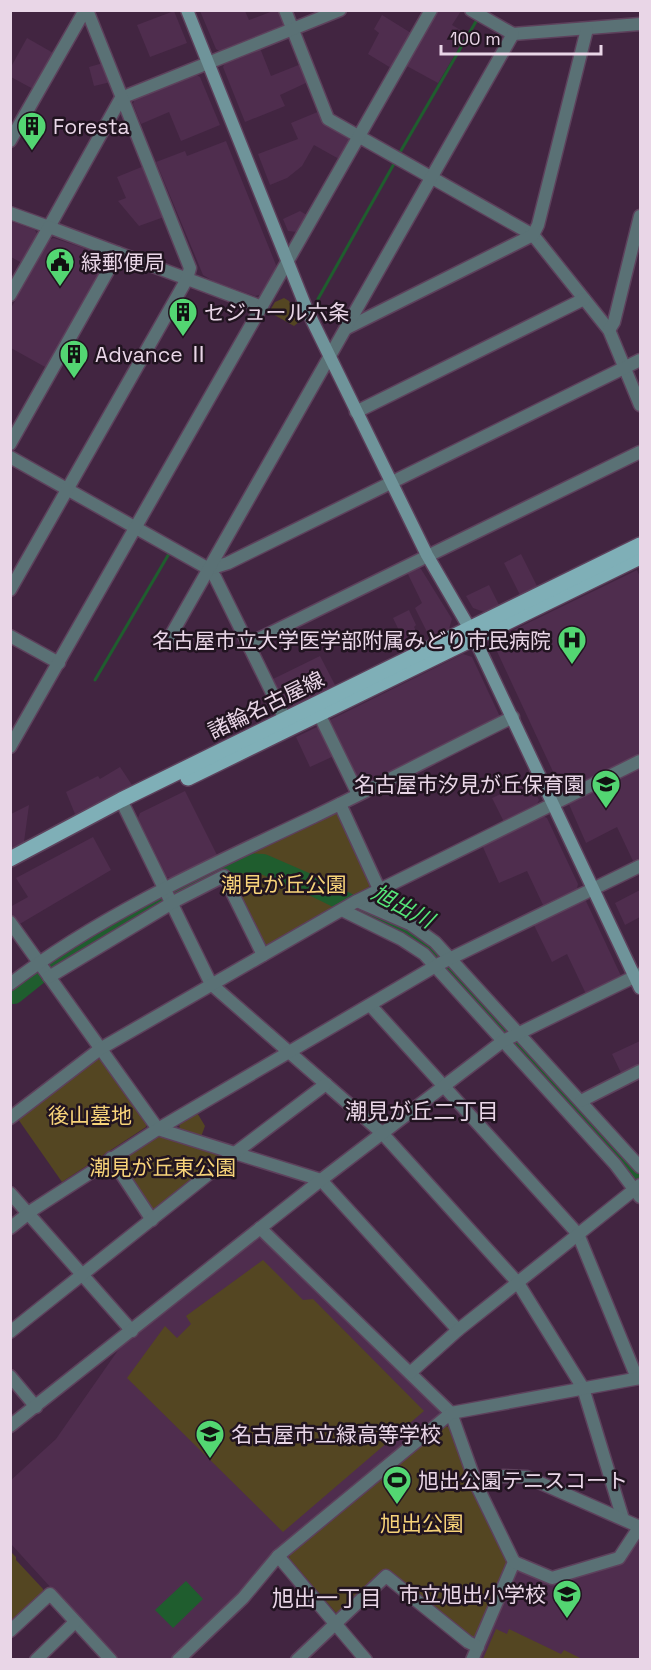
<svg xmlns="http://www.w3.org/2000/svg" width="651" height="1670" font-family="'Space Grotesk','Noto Sans JP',sans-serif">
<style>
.built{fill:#4f2d4e}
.green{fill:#544622}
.water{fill:#1f5d2e}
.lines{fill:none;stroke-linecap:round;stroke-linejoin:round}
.stream{stroke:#1f5d2e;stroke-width:3}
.river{stroke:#1f5d2e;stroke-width:20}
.street-casing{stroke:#5d415c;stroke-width:15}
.secondary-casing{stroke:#5d415c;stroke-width:15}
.primary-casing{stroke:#5d415c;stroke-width:18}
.street{stroke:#5a7175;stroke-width:12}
.secondary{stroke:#6f949a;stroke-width:12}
.primary{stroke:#7fafb7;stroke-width:15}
.labels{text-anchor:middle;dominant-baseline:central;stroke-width:5;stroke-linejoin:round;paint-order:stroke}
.poi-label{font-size:21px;fill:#e9d6e7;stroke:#211420;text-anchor:start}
.street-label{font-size:21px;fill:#e9d6e7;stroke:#211420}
.park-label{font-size:21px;fill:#f7d379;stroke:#211420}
.water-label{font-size:22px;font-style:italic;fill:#56e679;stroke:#211420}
.neighbourhood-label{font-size:22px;fill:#e9d6e7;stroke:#211420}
</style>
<rect width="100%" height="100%" fill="#422541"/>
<!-- built -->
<g class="built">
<polygon points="174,11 187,43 150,57 137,25"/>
<polygon points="200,11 245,11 249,20 273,11 280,11 284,22 282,28 221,52 216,49"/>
<polygon points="436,11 461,11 452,25 467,34 438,83 405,65"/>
<polygon points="382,15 411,33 391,68 368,54 379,33 374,29"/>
<polygon points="27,38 55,54 35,90 11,77 11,67"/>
<polygon points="260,48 271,76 301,64 308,82 280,95 285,106 245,122 223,67 225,63"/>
<polygon points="103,63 111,82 94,86 89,67"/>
<polygon points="195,74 200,77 220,125 181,141 169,112 141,124 133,104 135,98"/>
<polygon points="320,111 348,136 349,141 339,159 314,145 302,166 287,178 270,185 258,154 298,139 291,123"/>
<polygon points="226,141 276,265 275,271 263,294 255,296 213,281 203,275 156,162 185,151 187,156"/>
<polygon points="144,166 164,217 139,226 118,201 126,198 117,177"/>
<polygon points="300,211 307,215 297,232 288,231 283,219"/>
<polygon points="10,221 35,230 38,236 22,263 11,257"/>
<polygon points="54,238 106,256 108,261 47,368 11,348 11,308 50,239"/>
<polygon points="521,554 537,586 520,595 504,563"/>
<polygon points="415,565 421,569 452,619 449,629 430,638 415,608 422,603 406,570"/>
<polygon points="637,570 640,577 640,756 566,792 562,791 494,645 495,639"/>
<polygon points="489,585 499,605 484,612 473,608 466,596"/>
<polygon points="409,610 416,625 414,627 422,642 408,649 393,618"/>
<polygon points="463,654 472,657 501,719 364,786 358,783 328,721"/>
<polygon points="320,656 335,685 292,707 284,704 271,680"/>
<polygon points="319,726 334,756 310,767 296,737"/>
<polygon points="640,766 640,858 633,861 617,827 586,843 568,802"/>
<polygon points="120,767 132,785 75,814 66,792 98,776 100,779"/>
<polygon points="529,781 539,800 536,806 504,822 492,798"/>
<polygon points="185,791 218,857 173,879 167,877 138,818 140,813"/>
<polygon points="29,805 24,842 11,851 11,814"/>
<polygon points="543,816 547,818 578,884 577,889 543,905 527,871 499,883 482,845"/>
<polygon points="93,837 111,870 18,925 11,915 10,907 28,897 16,878"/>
<polygon points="640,890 640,917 625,925 615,903"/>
<polygon points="582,900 586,901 621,976 586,994 567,954 552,962 533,923"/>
<polygon points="640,1041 640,1068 623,1077 612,1054"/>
<polygon points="256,1238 263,1238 441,1409 441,1415 240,1595 183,1651 172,1659 116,1659 11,1544 10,1481 56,1439 121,1346"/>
<polygon points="640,1533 640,1659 477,1660 515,1569 552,1580 621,1560"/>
</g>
<!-- green -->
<g class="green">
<polygon points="284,298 289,301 299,322 294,326 269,312 275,302"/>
<polygon points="333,811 338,813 371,883 369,887 266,946 261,944 222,864"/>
<polygon points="96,1059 102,1060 147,1122 146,1127 62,1182 18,1119"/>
<polygon points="196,1111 205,1126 201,1137 180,1131 179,1122"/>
<polygon points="156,1135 161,1135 217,1152 219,1161 154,1213 149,1212 118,1165 119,1159"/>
<polygon points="263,1260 303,1300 313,1299 424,1411 283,1532 127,1378 165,1326 177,1338 191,1324 186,1316"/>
<polygon points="442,1426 451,1427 508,1559 508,1565 476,1638 468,1640 386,1572 337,1614 289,1558 290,1552"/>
<polygon points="10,1551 16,1557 16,1560 43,1589 43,1594 10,1626"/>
<polygon points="496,1629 507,1634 509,1629 561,1654 564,1650 582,1659 483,1659"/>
</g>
<!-- water -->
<polygon class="water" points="186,1581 203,1599 173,1628 155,1610"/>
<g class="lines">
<!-- stream -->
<g class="stream">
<polyline points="399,154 478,18"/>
<polyline points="318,299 395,162"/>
<polyline points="95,680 170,552"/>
</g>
<!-- river -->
<polyline class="river" points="10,993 14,994 49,966 176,892 224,869 243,863 263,864 309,884 403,930 429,947 640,1181"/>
<!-- street casing -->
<g class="street-casing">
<g id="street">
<polyline points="285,10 328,119 533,235 609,330 640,405"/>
<polyline points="471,10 513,34 640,24"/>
<polyline points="10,141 85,10"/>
<polyline points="10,213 49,227 121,98 340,10"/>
<polyline points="10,295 49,227 262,307"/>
<polyline points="347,328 533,235 538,225 587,29"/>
<polyline points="609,330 614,322 640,216"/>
<polyline points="356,412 584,299"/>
<polyline points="10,444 118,253"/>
<polyline points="10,457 209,569 215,577 285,719"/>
<polyline points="209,569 228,563 640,360"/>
<polyline points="10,590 187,279 190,268 87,10"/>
<polyline points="10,636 59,663"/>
<polyline points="166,644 513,34"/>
<polyline points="248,644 640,452"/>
<polyline points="319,714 358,794"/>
<polyline points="10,747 431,10"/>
<polyline points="121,800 211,984 382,1133 518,1283 583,1388 623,1519"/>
<polyline points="340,804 379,889"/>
<polyline points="357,901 410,924 435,942 640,1167"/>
<polyline points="342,910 401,939 424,954 615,1164 640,1197"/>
<polyline points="10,922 158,1129 321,1180 458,1330"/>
<polyline points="49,977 177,900 224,876 263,955"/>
<path d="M10,984c92,-70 199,-118 303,-167 67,-32 133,-67 200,-100"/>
<polyline points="370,1005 578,1234 637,1378"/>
<polyline points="581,1101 640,1071"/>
<polyline points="10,1118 100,1049 355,902 640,761"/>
<polyline points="111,1158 152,1220"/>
<polyline points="10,1193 132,1331"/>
<polyline points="10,1228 34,1209 158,1129 439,964 640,866"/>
<polyline points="260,1228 451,1413 477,1486 514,1562 472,1660"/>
<polyline points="10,1332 235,1153 326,1084"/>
<polyline points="410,1373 458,1330 640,1185"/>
<polyline points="10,1376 36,1407"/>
<polyline points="10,1426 321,1180 503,1041 640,974"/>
<polyline points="477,1486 503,1476 527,1477 640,1527"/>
<polyline points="278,1556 366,1660"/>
<polyline points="514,1562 552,1578 619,1558 640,1526"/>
<polyline points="10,1631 50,1594 111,1660"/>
<polyline points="36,1660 75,1622"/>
<polyline points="178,1660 243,1598 278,1556 451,1413 640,1378"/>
<polyline points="297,1660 386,1576 468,1642 478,1647"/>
</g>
</g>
<!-- secondary casing -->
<g class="secondary-casing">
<polyline id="secondary" points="187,10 307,310 427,555 470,629 640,988"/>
</g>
<!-- primary casing -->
<g class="primary-casing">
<g id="primary">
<polyline points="188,778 640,557"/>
<polyline points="10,859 121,800 640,545"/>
</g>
</g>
<!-- street -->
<use href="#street" class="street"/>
<!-- secondary -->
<use href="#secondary" class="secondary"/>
<!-- primary -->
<use href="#primary" class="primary"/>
</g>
<!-- icons -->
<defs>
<g id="building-pin" transform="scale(1.5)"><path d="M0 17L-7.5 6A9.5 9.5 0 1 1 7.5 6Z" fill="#53d672" stroke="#211420"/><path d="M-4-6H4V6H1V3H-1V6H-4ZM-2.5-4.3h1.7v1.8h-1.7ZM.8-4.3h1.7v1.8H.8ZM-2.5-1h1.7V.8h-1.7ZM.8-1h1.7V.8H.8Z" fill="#111"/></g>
<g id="civic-pin" transform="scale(1.5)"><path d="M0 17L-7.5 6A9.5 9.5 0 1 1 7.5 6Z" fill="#53d672" stroke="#211420"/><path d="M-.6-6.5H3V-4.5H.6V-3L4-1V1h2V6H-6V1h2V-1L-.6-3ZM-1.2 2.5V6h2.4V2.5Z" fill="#111"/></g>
<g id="hospital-pin" transform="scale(1.5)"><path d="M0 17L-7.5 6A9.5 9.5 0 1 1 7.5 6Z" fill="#53d672" stroke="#211420"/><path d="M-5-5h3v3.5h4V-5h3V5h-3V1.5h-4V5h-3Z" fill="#111"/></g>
<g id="school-pin" transform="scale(1.5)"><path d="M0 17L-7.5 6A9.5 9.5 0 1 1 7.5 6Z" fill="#53d672" stroke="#211420"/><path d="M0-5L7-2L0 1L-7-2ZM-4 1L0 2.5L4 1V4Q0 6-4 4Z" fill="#111"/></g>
<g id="stadium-pin" transform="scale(1.5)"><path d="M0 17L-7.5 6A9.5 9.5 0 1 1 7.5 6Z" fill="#53d672" stroke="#211420"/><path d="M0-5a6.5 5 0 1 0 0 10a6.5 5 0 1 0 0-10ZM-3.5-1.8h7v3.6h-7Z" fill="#111"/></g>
</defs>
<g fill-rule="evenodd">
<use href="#building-pin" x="32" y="126"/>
<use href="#civic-pin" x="60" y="262"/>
<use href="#building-pin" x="183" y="312"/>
<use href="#building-pin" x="74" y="354"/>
<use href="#hospital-pin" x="572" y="640"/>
<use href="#school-pin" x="606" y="784"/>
<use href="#school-pin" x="210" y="1434"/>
<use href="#stadium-pin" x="397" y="1480"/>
<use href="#school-pin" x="567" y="1594"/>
</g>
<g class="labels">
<!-- poi labels -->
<g class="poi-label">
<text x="53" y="126">Foresta</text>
<text x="81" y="262">緑郵便局</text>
<text x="204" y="312">セジュール六条</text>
<text x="95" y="354">Advance Ⅱ</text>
<text x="551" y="640" text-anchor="end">名古屋市立大学医学部附属みどり市民病院</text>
<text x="585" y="784" text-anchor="end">名古屋市汐見が丘保育園</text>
<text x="231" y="1434">名古屋市立緑高等学校</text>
<text x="418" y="1480">旭出公園テニスコート</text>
<text x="546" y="1594" text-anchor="end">市立旭出小学校</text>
</g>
<!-- street labels -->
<g class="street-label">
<text transform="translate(266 705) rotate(-26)">諸輪名古屋線</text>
</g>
<!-- park labels -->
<g class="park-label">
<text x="284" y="884">潮見が丘公園</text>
<text x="90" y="1115">後山墓地</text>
<text x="163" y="1167">潮見が丘東公園</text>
<text x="422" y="1523">旭出公園</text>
</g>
<!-- water labels -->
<g class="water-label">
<text transform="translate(403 906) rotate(28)">旭出川</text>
</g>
<!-- neighbourhood labels -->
<g class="neighbourhood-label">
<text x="422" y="1111">潮見が丘二丁目</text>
<text x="327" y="1598">旭出一丁目</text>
</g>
</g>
<!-- border -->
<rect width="651" height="1670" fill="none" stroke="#e9d6e7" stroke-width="24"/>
<!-- scale -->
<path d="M441 45v9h160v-9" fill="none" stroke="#e9d6e7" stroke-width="3"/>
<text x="450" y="45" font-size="18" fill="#e9d6e7" stroke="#211420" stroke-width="4.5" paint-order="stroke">100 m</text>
</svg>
